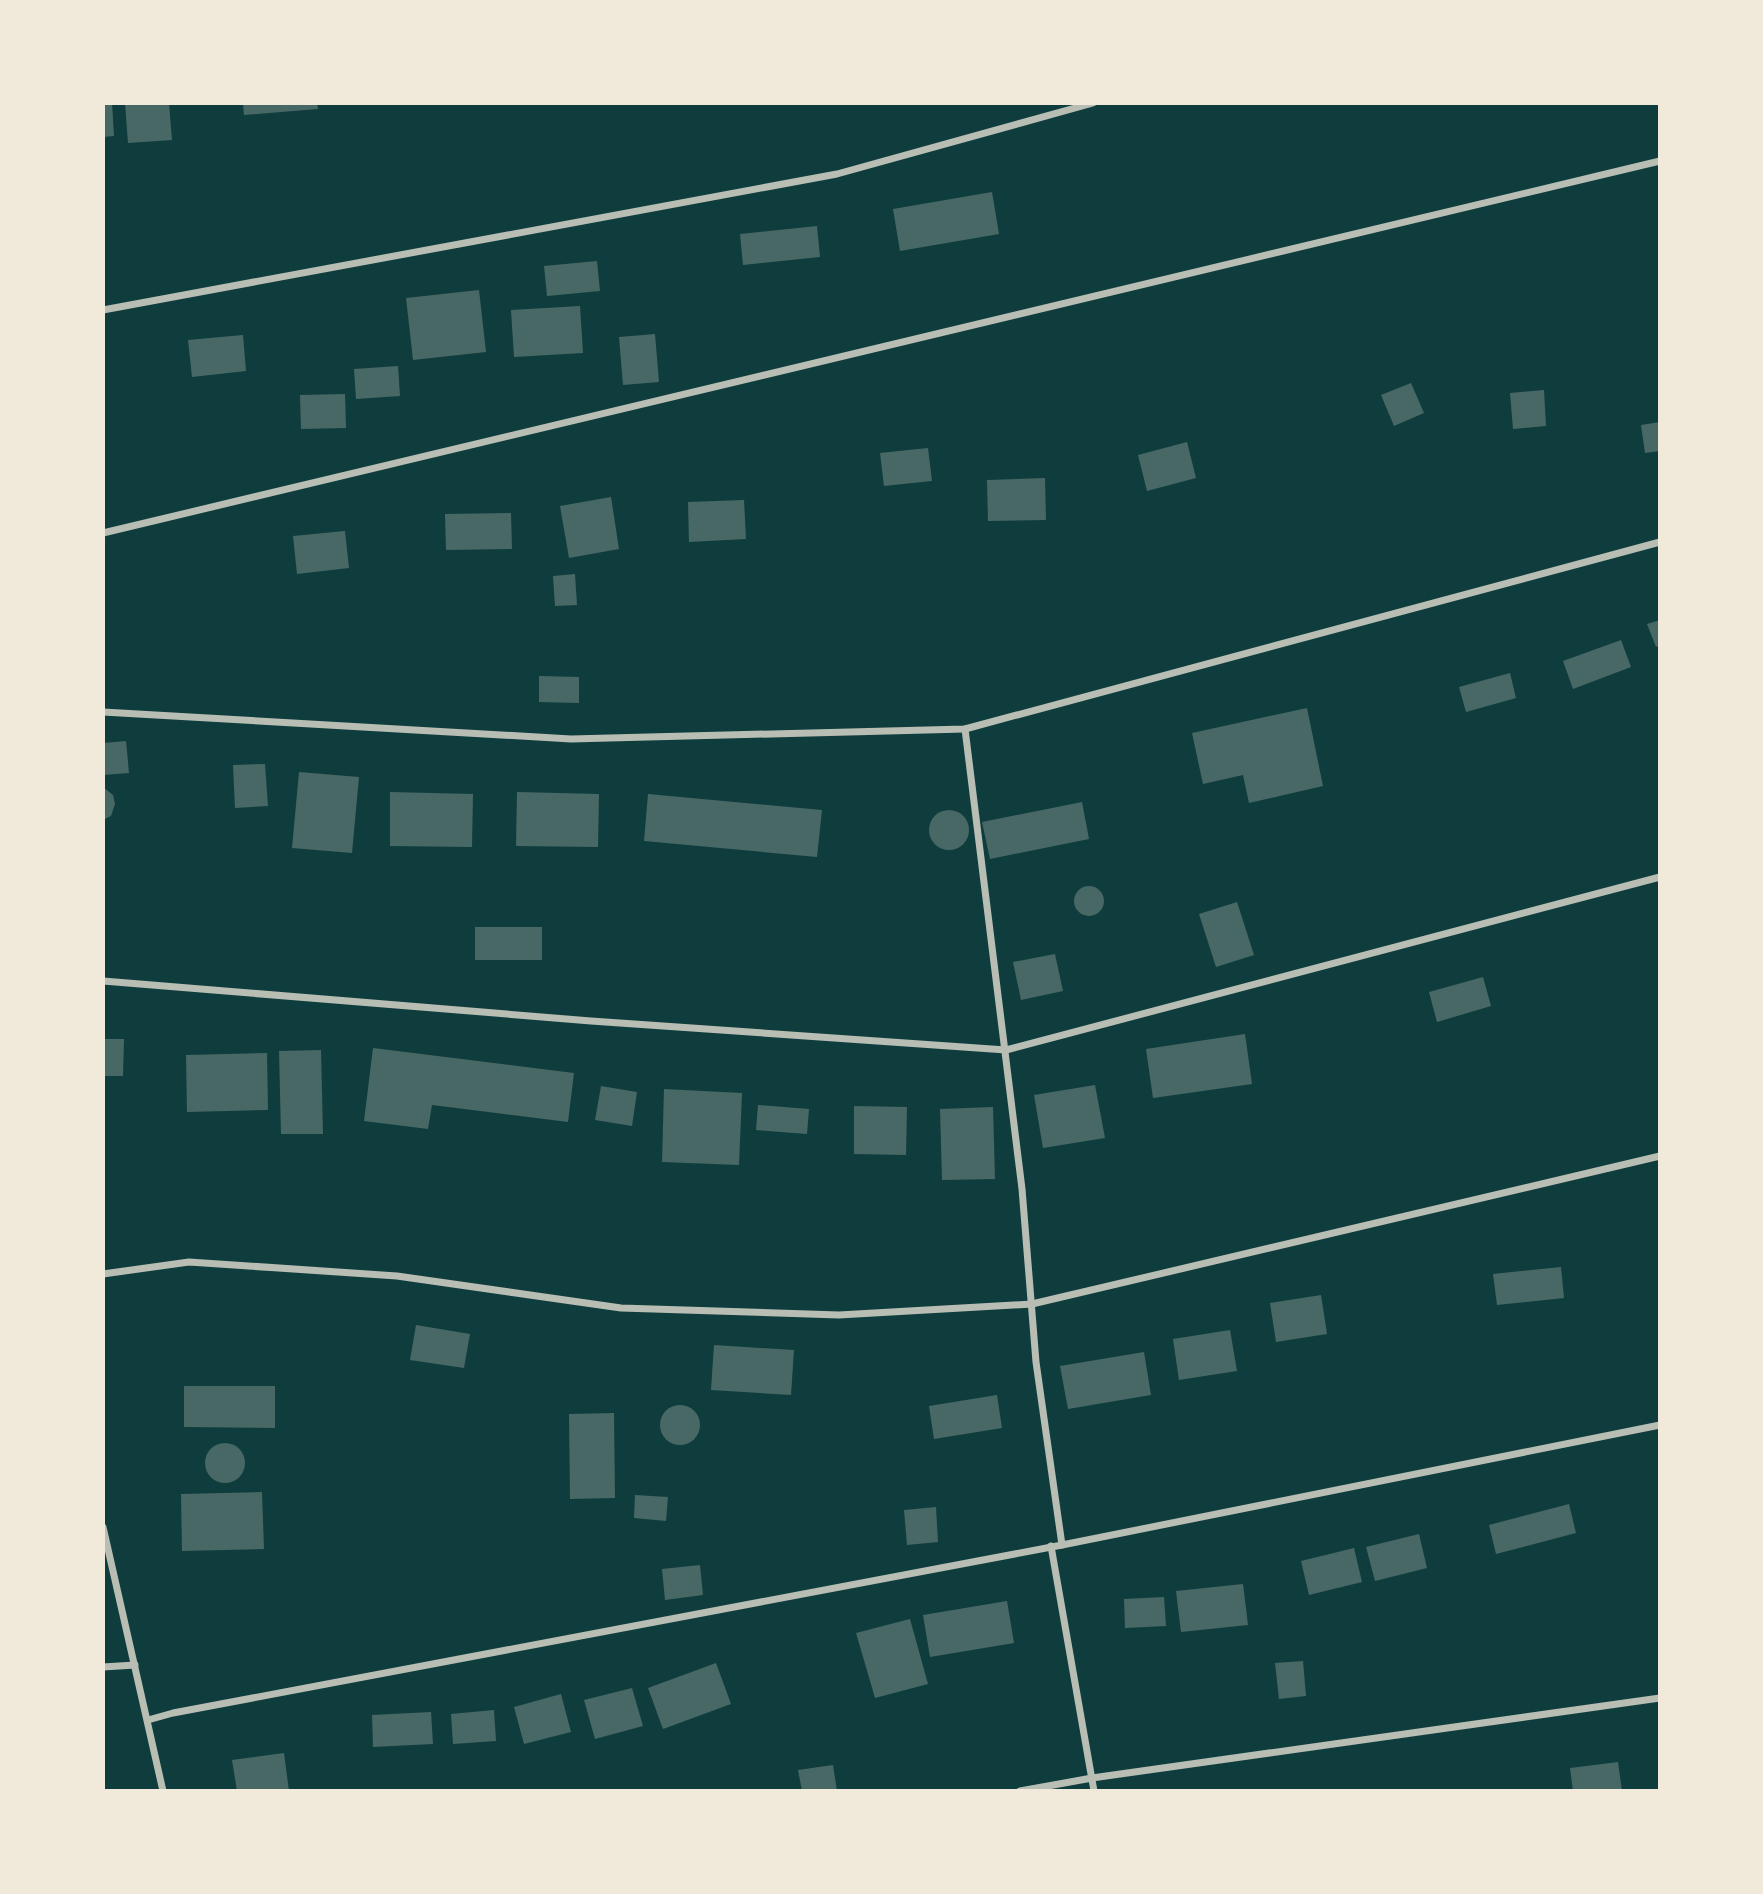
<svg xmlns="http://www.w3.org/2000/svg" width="1763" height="1894" font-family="Bitter,serif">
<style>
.building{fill:#486865}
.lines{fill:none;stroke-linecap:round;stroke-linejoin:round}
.minor{stroke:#b8beb3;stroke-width:7}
</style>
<rect width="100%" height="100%" fill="#0f3d3e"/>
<!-- building -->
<g class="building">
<polygon points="103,103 112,103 114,136 103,137"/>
<polygon points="125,103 169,103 172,140 128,143"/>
<polygon points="243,103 317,103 318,109 244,115"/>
<polygon points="992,192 999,234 900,251 893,209"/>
<polygon points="817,226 820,257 743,265 740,234"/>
<polygon points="597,261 600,291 547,296 544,266"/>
<polygon points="479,290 486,352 413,360 406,298"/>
<polygon points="580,306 583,353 514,357 511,310"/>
<polygon points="655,334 659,382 623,385 619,337"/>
<polygon points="243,335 246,371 192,377 188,340"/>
<polygon points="398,366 400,396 356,399 354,369"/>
<polygon points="1411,383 1424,413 1394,426 1381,395"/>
<polygon points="1544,390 1546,426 1513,429 1510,393"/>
<polygon points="345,394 346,428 301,429 300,395"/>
<polygon points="1660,422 1660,451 1645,453 1641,425"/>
<polygon points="1187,442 1196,478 1147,491 1138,455"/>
<polygon points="928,448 932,481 884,486 880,453"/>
<polygon points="1045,478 1046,520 988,521 987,480"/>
<polygon points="611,497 619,549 569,558 560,506"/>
<polygon points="744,500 746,539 689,542 688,502"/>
<polygon points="511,513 512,549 446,550 445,514"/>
<polygon points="345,531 349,568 297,574 293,536"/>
<polygon points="575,574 577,605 555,606 553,576"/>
<polygon points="1660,620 1660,645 1656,647 1647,624"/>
<polygon points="1621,640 1631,667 1573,689 1563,661"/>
<polygon points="1510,673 1516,698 1466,712 1459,687"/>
<polygon points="539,676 579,677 579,703 539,702"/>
<polygon points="1307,708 1323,786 1249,803 1243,775 1203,784 1192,733"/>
<polygon points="126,741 129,773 103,775 103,743"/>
<polygon points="265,764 268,806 235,808 233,765"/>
<polygon points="299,772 359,777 352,853 292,848"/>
<polygon points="103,787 113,795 115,804 111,816 103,820"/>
<polygon points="390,792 473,794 472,847 390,846"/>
<polygon points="517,792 599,794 598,847 516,846"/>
<polygon points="648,794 822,810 817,857 644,841"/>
<polygon points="1082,802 1089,839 990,859 982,822"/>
<circle cx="949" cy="830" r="20"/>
<circle cx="1089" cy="901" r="15"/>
<polygon points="1237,902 1254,955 1216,967 1199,914"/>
<rect x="475" y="927" width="67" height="33"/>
<polygon points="1055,954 1063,991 1021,1000 1013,962"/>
<polygon points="1483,977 1491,1006 1437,1022 1429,992"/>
<polygon points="1245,1034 1252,1084 1153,1098 1146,1049"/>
<polygon points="103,1039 124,1039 123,1076 103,1076"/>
<polygon points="373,1048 574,1073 568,1122 432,1105 428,1129 364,1121"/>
<polygon points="321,1050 323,1134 281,1134 279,1051"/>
<polygon points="267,1053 268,1110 187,1112 186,1055"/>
<polygon points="1095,1085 1105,1138 1043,1148 1034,1095"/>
<polygon points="601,1086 637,1092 632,1126 595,1120"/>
<polygon points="664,1089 742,1093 739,1165 662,1162"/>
<polygon points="758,1105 809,1109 807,1134 756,1130"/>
<polygon points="854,1106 907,1107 906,1155 854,1154"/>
<polygon points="993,1107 995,1179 942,1180 940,1109"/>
<polygon points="1561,1267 1564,1298 1497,1305 1493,1274"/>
<polygon points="1321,1295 1327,1334 1276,1342 1270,1303"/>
<polygon points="416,1325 470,1334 464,1368 410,1360"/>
<polygon points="1230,1330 1237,1371 1179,1380 1173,1339"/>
<polygon points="714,1345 794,1350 791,1395 711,1390"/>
<polygon points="1144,1352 1151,1395 1068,1409 1060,1366"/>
<polygon points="184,1386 275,1386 275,1428 184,1427"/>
<polygon points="997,1395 1002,1428 934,1439 929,1406"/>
<circle cx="680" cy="1425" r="20"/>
<polygon points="614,1413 615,1498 570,1499 569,1414"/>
<circle cx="225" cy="1463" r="20"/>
<polygon points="262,1492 264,1549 182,1551 181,1494"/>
<polygon points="635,1495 668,1497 666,1521 634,1518"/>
<polygon points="1569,1504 1576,1533 1496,1554 1489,1525"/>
<polygon points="936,1507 938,1542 907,1545 904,1510"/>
<polygon points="1419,1534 1427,1568 1375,1581 1366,1547"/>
<polygon points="1354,1548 1362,1582 1309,1595 1301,1561"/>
<polygon points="700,1565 703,1595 665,1600 662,1569"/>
<polygon points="1243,1584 1248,1625 1181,1632 1176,1591"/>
<polygon points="1164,1597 1166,1626 1125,1628 1124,1599"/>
<polygon points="1007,1601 1014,1643 930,1657 923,1615"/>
<polygon points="910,1619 928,1684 875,1698 856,1633"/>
<polygon points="1303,1661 1306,1696 1279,1699 1275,1663"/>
<polygon points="716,1663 731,1704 663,1729 648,1688"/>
<polygon points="632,1688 643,1726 595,1739 584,1700"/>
<polygon points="561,1694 571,1732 524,1744 514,1707"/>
<polygon points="494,1710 496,1741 453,1744 451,1714"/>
<polygon points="431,1712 433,1744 373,1747 372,1715"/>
<polygon points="284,1753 289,1791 237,1791 232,1760"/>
<polygon points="1618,1762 1622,1791 1573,1791 1570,1768"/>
<polygon points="833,1765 837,1791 802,1791 798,1770"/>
</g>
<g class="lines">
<!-- minor -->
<g class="minor">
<polyline points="103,310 837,174 1093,103"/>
<polyline points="103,533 1660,161"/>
<polyline points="103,712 571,739 965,729 1660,542"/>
<polyline points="965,729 1022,1189 1036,1362 1062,1545"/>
<polyline points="103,981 591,1021 1006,1050 1660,877"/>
<polyline points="103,1274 189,1262 397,1276 621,1308 839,1315 1032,1304 1660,1156"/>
<polyline points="103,1527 163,1791"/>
<polyline points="1051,1546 1094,1791"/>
<polyline points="103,1667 135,1665"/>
<polyline points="148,1720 173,1713 1062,1545 1660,1425"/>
<polyline points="1020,1791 1092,1778 1660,1698"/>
</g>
</g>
<!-- border -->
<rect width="1763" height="1894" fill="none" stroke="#f1e9da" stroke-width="210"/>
</svg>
